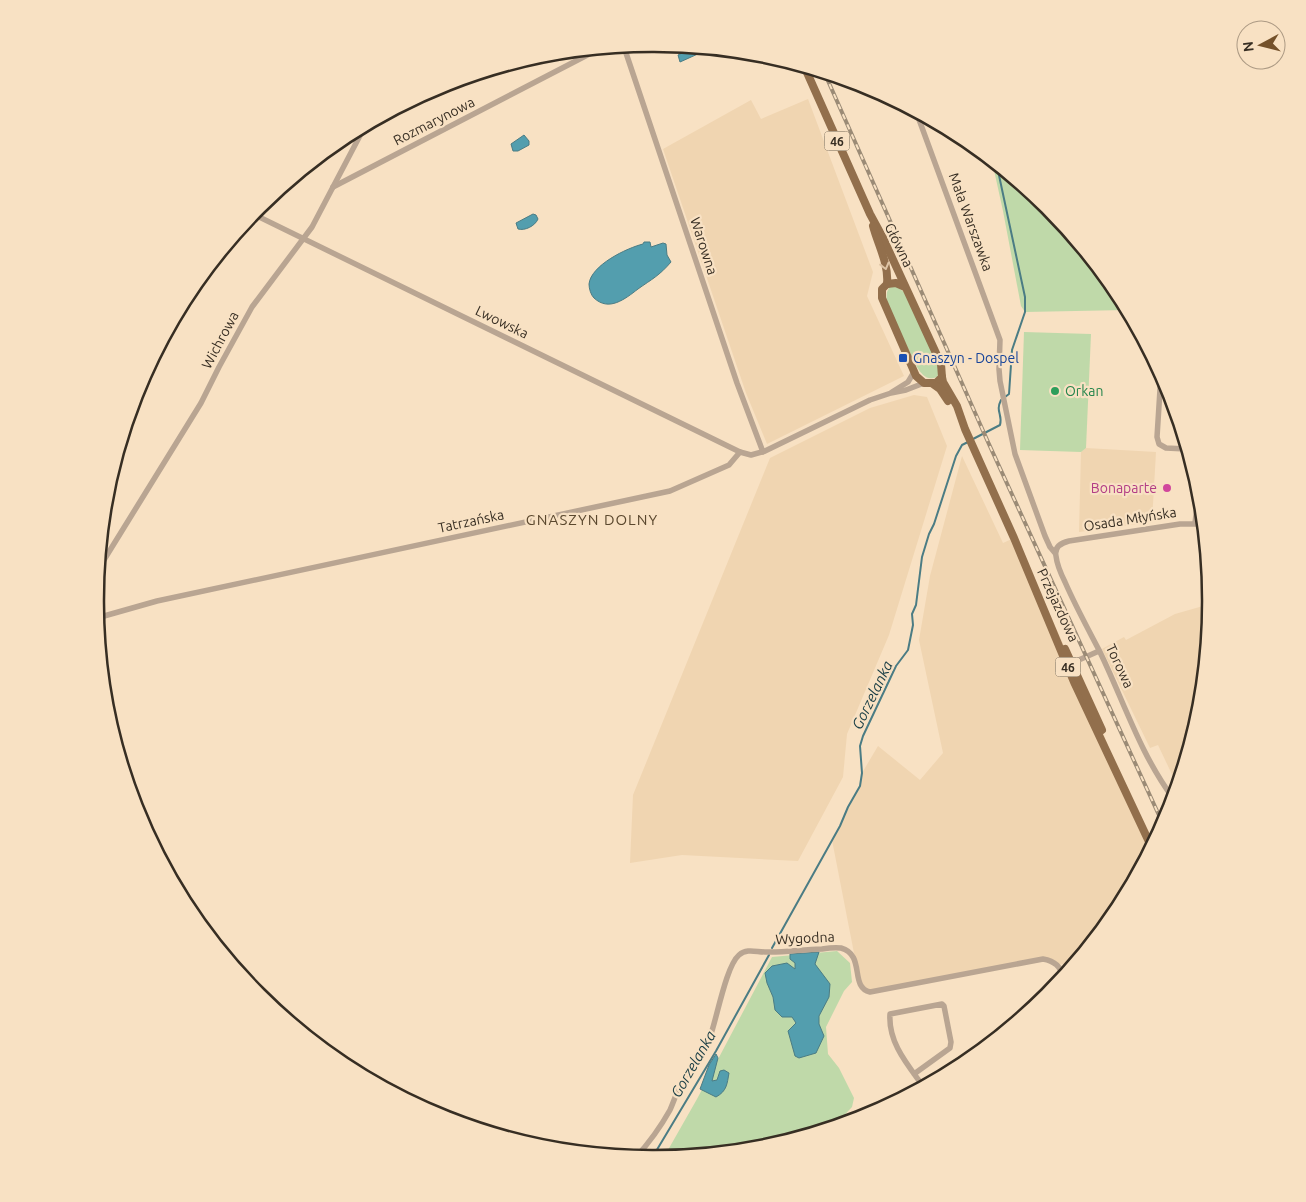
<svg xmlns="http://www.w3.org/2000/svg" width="1306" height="1202" font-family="Ubuntu,sans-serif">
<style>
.built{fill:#f0d5b1}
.green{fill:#bfd9a9}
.water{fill:#539eae;stroke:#4b7c84}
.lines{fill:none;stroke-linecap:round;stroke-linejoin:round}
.stream{stroke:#4b7c84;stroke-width:2}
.minor{stroke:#b9a592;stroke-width:5.5}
.major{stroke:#926f4c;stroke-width:8}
.rail-casing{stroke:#9b8b76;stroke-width:4}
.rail{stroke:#f8e1c3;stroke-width:2;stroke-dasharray:5.5;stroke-linecap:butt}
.oneway{stroke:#dec4a5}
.transit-dot{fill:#1a4fb4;stroke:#f8e1c3;stroke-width:2}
.leisure-dot{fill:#2e9e5b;stroke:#f8e1c3;stroke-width:2}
.hotel-dot{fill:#d1479c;stroke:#f8e1c3;stroke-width:2}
.labels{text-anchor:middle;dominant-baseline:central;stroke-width:4.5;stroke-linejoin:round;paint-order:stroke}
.shield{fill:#f8e1c3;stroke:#716453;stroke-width:1}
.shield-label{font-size:12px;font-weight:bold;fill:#372e23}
.street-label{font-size:14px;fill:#372e23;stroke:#f8e1c3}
.transit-label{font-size:14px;fill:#164399;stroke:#f8e1c3;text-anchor:start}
.leisure-label{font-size:14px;fill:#27864d;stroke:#f8e1c3;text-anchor:start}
.hotel-label{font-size:14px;fill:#b23c85;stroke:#f8e1c3;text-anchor:end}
.neighbourhood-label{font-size:15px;letter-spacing:1px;fill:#5b482e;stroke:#f8e1c3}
.water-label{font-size:15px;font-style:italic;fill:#1a3e45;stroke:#f8e1c3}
.rim{fill:none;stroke:#372e23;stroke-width:2.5}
</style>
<rect width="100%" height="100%" fill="#f8e1c3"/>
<!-- built -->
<g class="built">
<polygon points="808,99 873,272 867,296 904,376 767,444 746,393 663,149 751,100 761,119"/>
<polygon points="914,395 927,397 947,446 889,635 847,734 843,777 798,861 682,855 630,863 633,795 770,458 870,408"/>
<polygon points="1086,448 1156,452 1152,522 1079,532 1081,452"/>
<polygon points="962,456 1003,543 1014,538 1044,601 1104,735 1117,771 1149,849 1116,911 1075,962 1057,965 1048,960 870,992 860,984 832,840 860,786 862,773 878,746 920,780 943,753 919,640 930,576"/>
<polygon points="1210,604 1199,710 1177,785 1158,745 1150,748 1102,649 1124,637 1126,640 1175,614"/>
</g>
<!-- green -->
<g class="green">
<polygon points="992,161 1047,207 1116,292 1126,310 1025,312 1021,306 1003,211"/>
<path d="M890,286h6l8,6 34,72 1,8 -2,5c-10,4 -15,-2 -20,-10l-31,-64 1,-11z"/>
<polygon points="1024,332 1091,334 1086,448 1081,452 1020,450"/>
<polygon points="837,951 850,963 852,982 844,991 826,1027 828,1054 839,1068 854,1098 852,1107 834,1126 761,1148 664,1157 697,1099 772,957"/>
</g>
<!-- water -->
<g class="water">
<polygon points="692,48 697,48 700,53 680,62 678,55"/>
<polygon points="524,135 529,141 529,145 518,151 513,151 511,144"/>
<path d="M533,214l3,1 2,4c-3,7 -13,12 -20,10l-2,-6z"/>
<path d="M644,242h6l1,5 12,-4 3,1 1,11 4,7c-12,14 -19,17 -33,27 -13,10 -29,23 -44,9 -3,-3 -5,-9 -5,-14 2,-19 38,-36 54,-40z"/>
<polygon points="819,952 815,964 830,984 829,997 819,1016 819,1024 824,1036 816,1053 799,1058 795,1056 788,1031 796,1023 792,1017 782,1017 775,1010 773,997 767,983 765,973 772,966 787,963 795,969 795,963 790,959 790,954"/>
<path d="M716,1054l2,4 -6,23 5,-1 3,-9 4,-1 5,3c-2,11 -2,18 -13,24l-16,-8 9,-24z"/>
</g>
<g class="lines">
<!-- stream -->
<g class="stream">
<polyline points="997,166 1025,297 1025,312 1012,350 1009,394 1005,397"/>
<path d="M973,439l27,-14c3,-11 -5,-13 1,-25"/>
<polyline points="772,948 840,826 848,807 860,786 862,773 860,746 863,736 896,666 908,650 913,625 912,614 916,605 922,557 929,534 934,524 956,456 962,445 968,442"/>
<polyline points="652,1158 716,1051 769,955"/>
</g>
<!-- minor -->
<g class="minor">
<polyline points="624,47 737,383 763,452"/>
<polyline points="917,114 1000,340 999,369 1000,381 1015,454 1045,536 1050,547 1055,553"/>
<polyline points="333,187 599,49"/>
<polyline points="253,214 740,452 751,455 765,451 870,400 891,393 906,390 924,383"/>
<polyline points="1161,374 1157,437 1159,444 1166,448 1186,449"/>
<polyline points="892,392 908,382 914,372"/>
<polyline points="1195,523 1199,491"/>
<polyline points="99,568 201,403 219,367 252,307 312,227 365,126"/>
<polyline points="97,618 157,601 670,491 729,465 740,452"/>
<polyline points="1072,663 1099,651"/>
<path d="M1173,798c-33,-44 -50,-99 -74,-148 -12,-23 -24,-45 -34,-68 -4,-8 -8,-17 -9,-26 -2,-9 5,-13 13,-15l111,-17h23"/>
<polyline points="1028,1010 1029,1010"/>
<path d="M914,1074l36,-26 1,-6 -7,-36 -2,-2 -52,10c-2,28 17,50 33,72"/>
<path d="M636,1157c13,-14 25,-31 34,-47 4,-9 7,-19 12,-28 10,-15 22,-28 28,-45 7,-19 16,-71 29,-82 8,-7 17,-3 26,-3 19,1 38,-3 57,-3 6,-1 13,-2 19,-1 25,7 8,39 29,44l173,-33c11,2 18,7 19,17"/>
</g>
<!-- major -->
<g class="major">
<polyline points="805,68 870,214 883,238 941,364 942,377 936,383 924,383 916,376 882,298 882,289 887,284 896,283 905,287"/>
<path d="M873,226c5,19 16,38 14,58"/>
<polyline points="942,377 943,382 957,406 965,429 1014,538 1074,682 1151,846"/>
<polyline points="933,384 940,389 948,401"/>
<polyline points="1065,649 1102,730"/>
</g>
<!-- rail casing -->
<g class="rail-casing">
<polyline id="rail" points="825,74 988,442 1163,824"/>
</g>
<!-- rail -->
<use href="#rail" class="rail"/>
</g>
<!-- one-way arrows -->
<defs><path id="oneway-chevron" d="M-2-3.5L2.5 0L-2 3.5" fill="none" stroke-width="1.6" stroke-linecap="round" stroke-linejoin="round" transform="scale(1.25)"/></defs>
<use class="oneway" href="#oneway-chevron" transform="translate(885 266) rotate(76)"/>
<!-- markers -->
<rect class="transit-dot" x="898" y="353" width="10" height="10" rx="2.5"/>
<circle class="leisure-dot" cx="1055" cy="391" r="5"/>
<circle class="hotel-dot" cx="1167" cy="488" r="5"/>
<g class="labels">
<!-- shield labels -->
<g class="shield">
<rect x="824.5" y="131.5" width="25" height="19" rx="4"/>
<rect x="1055.5" y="657.5" width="25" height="19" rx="4"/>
</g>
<g class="shield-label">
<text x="837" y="141">46</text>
<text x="1068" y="667">46</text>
</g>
<!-- street labels -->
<g class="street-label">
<text transform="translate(434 121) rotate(-27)">Rozmarynowa</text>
<text transform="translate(971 222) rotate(70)">Mała Warszawka</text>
<text transform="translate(899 245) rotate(64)">Główna</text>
<text transform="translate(704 246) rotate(72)">Warowna</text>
<text transform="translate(502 322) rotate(26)">Lwowska</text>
<text transform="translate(220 340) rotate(-62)">Wichrowa</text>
<text transform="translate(1130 519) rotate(-9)">Osada Młyńska</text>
<text transform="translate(471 521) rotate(-12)">Tatrzańska</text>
<text transform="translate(1058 605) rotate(65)">Przejazdowa</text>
<text transform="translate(1120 666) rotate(65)">Torowa</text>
<text transform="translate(805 938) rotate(-3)">Wygodna</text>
</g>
<!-- transit labels -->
<g class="transit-label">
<text x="913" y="358">Gnaszyn - Dospel</text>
</g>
<!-- leisure labels -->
<g class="leisure-label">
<text x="1065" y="391">Orkan</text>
</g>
<!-- hotel labels -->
<g class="hotel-label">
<text x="1157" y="488">Bonaparte</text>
</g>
<!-- neighbourhood labels -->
<g class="neighbourhood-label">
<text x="592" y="519">GNASZYN DOLNY</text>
</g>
<!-- water labels -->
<g class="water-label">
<text transform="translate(872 695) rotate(-64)">Gorzelanka</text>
<text transform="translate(693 1064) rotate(-60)">Gorzelanka</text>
</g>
</g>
<!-- crop -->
<path d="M0 0H1306V1202H0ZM652 52H654A548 548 0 0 1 1202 600V602A548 548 0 0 1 654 1150H652A548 548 0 0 1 104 602V600A548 548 0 0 1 652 52Z" fill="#f8e1c3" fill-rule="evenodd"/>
<path class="rim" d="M652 52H654A548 548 0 0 1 1202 600V602A548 548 0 0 1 654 1150H652A548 548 0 0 1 104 602V600A548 548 0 0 1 652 52Z"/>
<!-- north arrow -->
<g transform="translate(1261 45) rotate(263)"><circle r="24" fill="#f8e1c3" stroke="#ab9983"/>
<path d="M0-4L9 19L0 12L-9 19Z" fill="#74512a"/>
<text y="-8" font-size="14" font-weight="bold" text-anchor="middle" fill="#372e23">N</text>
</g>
</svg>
